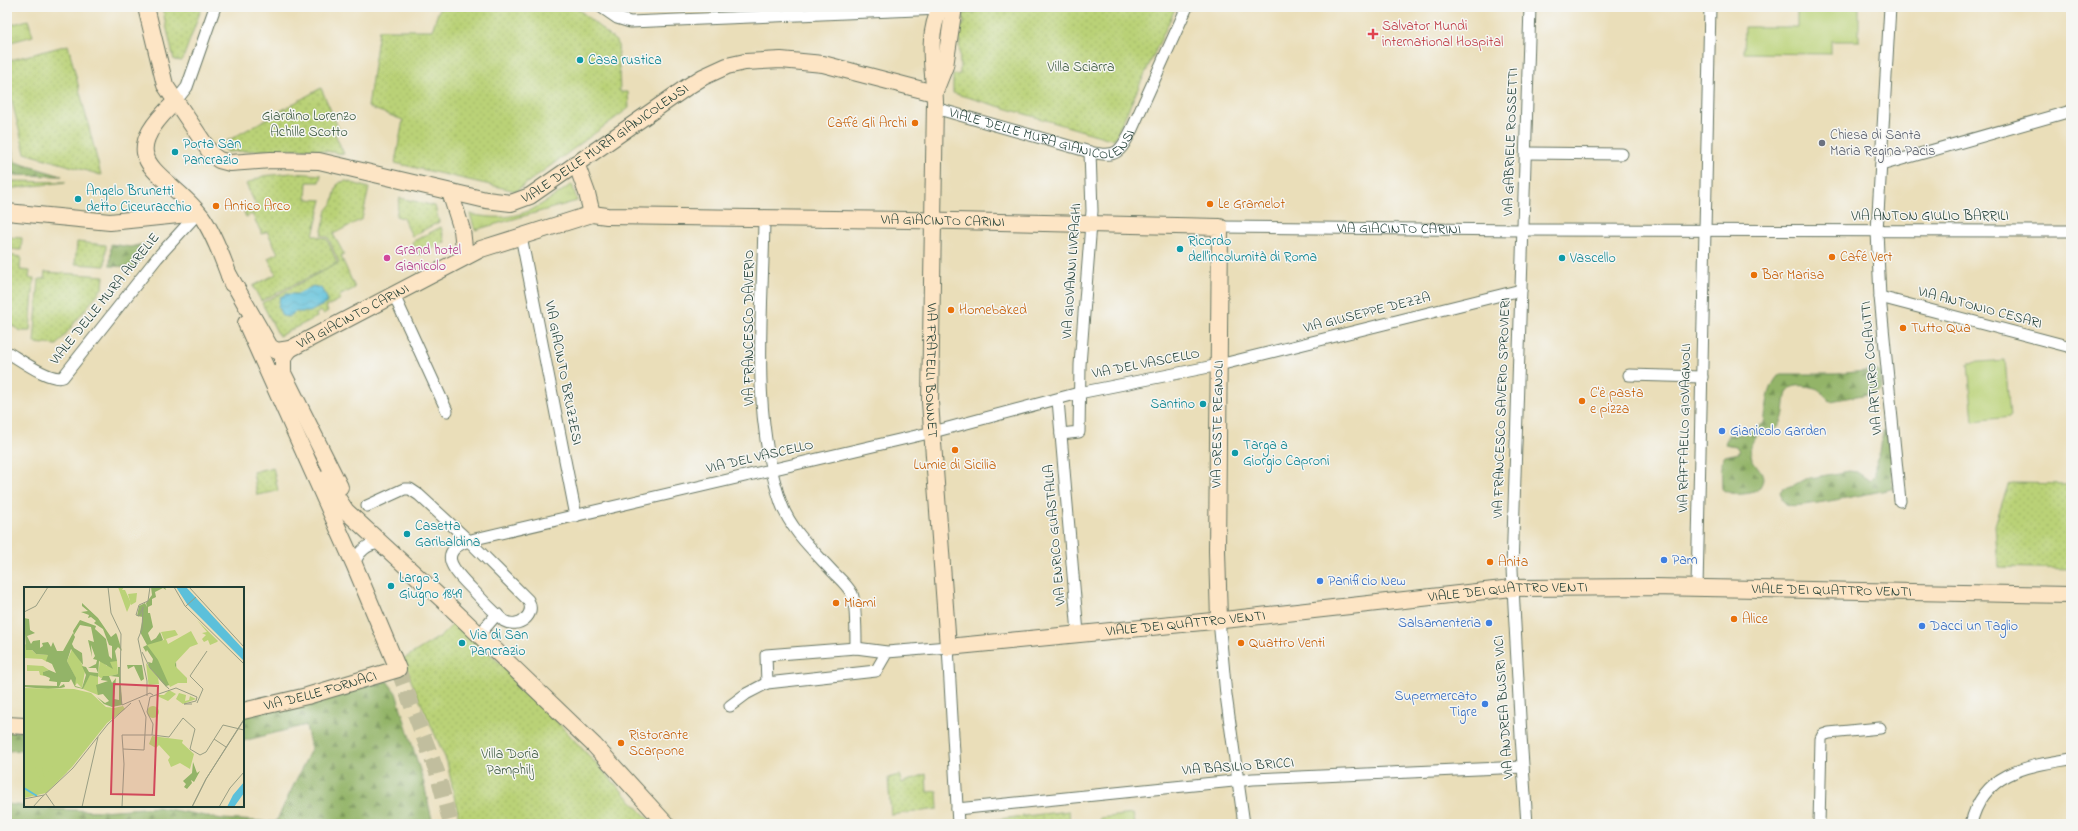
<svg xmlns="http://www.w3.org/2000/svg" width="2078" height="831" font-family="'Indie Flower',sans-serif">
<style>
.grass{fill:url(#grass-tufts);stroke:#6c8856}
.forest{fill:url(#forest-firs);stroke:#59784e}
.park{fill:url(#park-dots);stroke:#6c8856}
.pitch{fill:#bad277;stroke:#6c8856}
.water{fill:url(#water-waves);stroke:#3e7e87}
.lines{fill:none;stroke-linecap:round;stroke-linejoin:round}
.secondary-tunnel{stroke:#c1be9e;stroke-width:16;stroke-dasharray:16 8;stroke-linecap:butt}
.street-casing{stroke:#667563;stroke-width:13}
.secondary-casing{stroke:#667563;stroke-width:18}
.street{stroke:#fff;stroke-width:11}
.secondary{stroke:#fde5c5;stroke-width:16}
.health-dot{fill:#e0444e;stroke:#f6f6f2;stroke-width:1.5}
.culture-dot{fill:#0f9aa8;stroke:#f6f6f2;stroke-width:1.5}
.food-dot{fill:#e8710a;stroke:#f6f6f2;stroke-width:1.5}
.worship-dot{fill:#6b7280;stroke:#f6f6f2;stroke-width:1.5}
.hotel-dot{fill:#d1479c;stroke:#f6f6f2;stroke-width:1.5}
.shop-dot{fill:#3f7fe0;stroke:#f6f6f2;stroke-width:1.5}
.labels{text-anchor:middle;dominant-baseline:central;stroke-width:3;stroke-linejoin:round;paint-order:stroke}
.health-label{font-size:14px;fill:#be3a42;stroke:#f6f6f2;text-anchor:start}
.culture-label{font-size:14px;fill:#0d838f;stroke:#f6f6f2;text-anchor:start}
.park-label{font-size:14px;fill:#3e5b41;stroke:#f6f6f2}
.street-label{font-size:14px;fill:#1f3d34;stroke:#f6f6f2}
.food-label{font-size:14px;fill:#c56008;stroke:#f6f6f2;text-anchor:start}
.worship-label{font-size:14px;fill:#5b616d;stroke:#f6f6f2;text-anchor:start}
.hotel-label{font-size:14px;fill:#b23c85;stroke:#f6f6f2;text-anchor:start}
.shop-label{font-size:14px;fill:#366cbe;stroke:#f6f6f2;text-anchor:start}
.inset-river{fill:none;stroke:#5cc0da;stroke-width:2}
.inset-road{fill:none;stroke:#999e84;stroke-width:1}
.view{fill:#d1495b;fill-opacity:0.15;stroke:#d1495b;stroke-width:2}
.inset-edge{fill:none;stroke:#1f3d34;stroke-width:2}
</style>
<defs>
<pattern id="grass-tufts" width="24" height="20" patternUnits="userSpaceOnUse"><rect width="24" height="20" fill="#bad277"/><path d="M3 7l-1-3M5 7V3M7 7l1-3M15 17l-1-3M17 17v-4M19 17l1-3" fill="none" stroke="#9fb568"/></pattern>
<pattern id="forest-firs" width="22" height="20" patternUnits="userSpaceOnUse"><rect width="22" height="20" fill="#93b468"/><path d="M5 1l3.5 6h-7zM16 11l3.5 6h-7z" fill="#779456"/></pattern>
<pattern id="park-dots" width="8" height="8" patternUnits="userSpaceOnUse"><rect width="8" height="8" fill="#bad277"/><path d="M2 2h.1M6 6h.1" fill="none" stroke="#9fb568" stroke-width="1.8" stroke-linecap="round"/></pattern>
<pattern id="water-waves" width="16" height="10" patternUnits="userSpaceOnUse"><rect width="16" height="10" fill="#5cc0da"/><path d="M0 5q4-4 8 0t8 0" fill="none" stroke="#4b9db2"/></pattern>
</defs>
<rect width="100%" height="100%" fill="#f6f6f2"/>
<filter id="ink" filterUnits="userSpaceOnUse"><feTurbulence type="fractalNoise" baseFrequency=".025" numOctaves="2"/><feDisplacementMap in="SourceGraphic" scale="8" xChannelSelector="R" yChannelSelector="G"/><feConvolveMatrix kernelMatrix="1 2 1 2 8 2 1 2 1" color-interpolation-filters="sRGB"/></filter>
<filter id="wash" filterUnits="userSpaceOnUse"><feTurbulence type="fractalNoise" baseFrequency=".012" numOctaves="4" result="noise"/><feDisplacementMap in="SourceGraphic" scale="16" xChannelSelector="R" yChannelSelector="G"/><feGaussianBlur stdDeviation="0.9" result="paint"/><feColorMatrix in="noise" values="0 0 0 0 0 0 0 0 0 0 0 0 0 0 0 0 0 1.4 0 .05"/><feComposite in="paint" operator="in"/></filter>
<g filter="url(#wash)">
<rect width="100%" height="100%" fill="#eadeb9"/>
<!-- grass -->
<g class="grass">
<polygon points="28,20 33,36 7,43 7,26"/>
<path d="M572,184l5,17 -102,29 -5,-16c46,10 65,-4 102,-30z"/>
</g>
<!-- forest -->
<g class="forest">
<polygon points="7,130 15,162 62,176 7,175"/>
<polygon points="111,244 130,247 143,244 146,253 135,267 110,266"/>
<path d="M1875,370l5,2 1,17 -3,3 -47,9c-7,-2 -8,-11 -16,-13 -42,-11 -23,19 -36,38 -5,7 -15,5 -22,9 -5,6 -8,13 -6,20 3,12 17,17 10,30 -4,8 -10,8 -18,9 -6,1 -16,-1 -21,-5l-1,-27 4,-6 13,-3 1,-2 -3,-5 -11,-2 3,-9 15,-1 21,-11c3,-16 3,-37 16,-49h56z"/>
<path d="M1887,430l4,27 1,32c-17,3 -94,20 -104,16 -6,-3 -6,-8 -8,-13l3,-4 11,-3 11,-6 44,-8 8,1 13,9 5,-6v-12l5,-11 3,-21z"/>
<polygon points="387,681 396,693 423,780 433,824 7,824 7,804 46,809 101,811 157,807 222,819 276,822 311,749 306,725 243,741 243,712"/>
<polygon points="7,731 25,732 25,750 7,751"/>
</g>
<!-- park -->
<g class="park">
<polygon points="162,7 202,7 182,61 174,60"/>
<polygon points="440,7 576,7 618,43 620,92 628,92 629,108 516,191 395,163 403,120 368,107 379,30 432,30"/>
<polygon points="976,7 1176,7 1114,140 953,93 953,75 960,74 959,25 964,25 963,13 976,12"/>
<polygon points="68,45 101,175 25,153 7,82 7,61"/>
<polygon points="321,88 340,132 335,134 344,154 313,149 285,149 227,152 222,144"/>
<polygon points="292,173 321,175 319,182 307,182 306,199 322,200 313,235 327,239 337,263 261,301 253,286 276,274 268,258 278,253 267,231 262,234 252,214 246,217 244,212 256,205 246,184 263,176"/>
<polygon points="7,181 66,182 7,189"/>
<polygon points="346,181 369,188 362,219 333,234 344,254 341,256 355,288 339,296 341,299 326,307 328,311 323,314 321,311 316,314 317,317 279,336 262,303 339,263 328,237 321,235 327,210 332,204 337,185 341,182"/>
<polygon points="400,198 435,206 439,222 412,236 403,218 396,216"/>
<polygon points="441,227 445,242 419,255 412,242"/>
<polygon points="7,237 22,238 21,250 7,249"/>
<polygon points="77,242 106,245 105,266 75,264"/>
<polygon points="7,255 21,257 20,270 30,271 29,278 34,278 30,331 21,331 7,323"/>
<polygon points="45,272 104,276 103,287 57,345 34,343 39,279 44,279"/>
<polygon points="273,467 278,491 257,495 253,472"/>
<polygon points="2012,483 2071,484 2071,569 1998,567 1995,525 2008,485"/>
<polygon points="455,622 515,677 653,824 460,824 447,762 402,660 441,636"/>
<polygon points="926,774 927,792 937,791 938,809 891,815 888,778 899,775 902,783"/>
<polygon points="1069,811 1070,824 973,824 973,822"/>
</g>
<!-- pitch -->
<g class="pitch">
<polygon points="1797,7 1859,7 1859,41 1831,41 1831,54 1744,53 1745,27 1797,27"/>
<polygon points="2005,360 2010,417 1973,421 1968,363"/>
<polygon points="1133,814 1135,824 1100,824 1100,818"/>
</g>
<!-- water -->
<polygon class="water" points="313,286 321,288 327,298 327,303 310,312 295,312 289,317 282,316 278,307 280,297 286,294 298,294"/>
</g>
<g filter="url(#ink)">
<g class="lines">
<!-- secondary-tunnel -->
<polyline class="secondary-tunnel" points="398,669 437,772 451,824"/>
<!-- street casing -->
<g class="street-casing">
<g id="street">
<polyline points="601,7 617,18 630,22 940,9"/>
<polyline points="1890,7 1877,231 1880,297 1900,501"/>
<polyline points="175,102 187,87 215,7"/>
<path id="s1" d="M935,108l155,44c27,6 30,1 42,-23l55,-122"/>
<polyline points="1526,153 1622,154"/>
<polyline points="1881,165 2071,111"/>
<path d="M764,219c-1,94 -14,194 17,284 10,28 34,49 53,70 6,6 14,13 18,21 4,8 4,43 4,54"/>
<path id="s2" d="M1220,227l303,3 548,1"/>
<polyline points="521,236 576,516"/>
<polyline points="393,293 447,411"/>
<polyline points="1880,297 2071,347"/>
<path d="M7,352c12,7 43,30 56,25l94,-119 41,-45"/>
<polyline points="1629,375 1702,377"/>
<polyline points="1058,400 1078,633"/>
<polyline points="1061,434 1079,432 1080,365 1092,211 1090,152"/>
<path d="M367,506l37,-17h6l9,6 50,46 59,59c9,15 -10,29 -24,21 -11,-10 -21,-20 -31,-31 -21,-21 -39,-40 2,-51l458,-107 146,-39 140,-28 302,-75"/>
<path d="M354,564c5,-13 14,-22 29,-20"/>
<polyline points="1697,587 1710,7"/>
<polyline points="1219,620 1226,695 1244,824"/>
<polyline points="479,635 497,614"/>
<polyline points="887,652 876,671 767,683 766,655 856,648 887,652 948,647 958,824"/>
<polyline points="730,706 746,694 767,683"/>
<polyline points="957,809 1253,779 1523,767"/>
<polyline points="1527,824 1521,736 1512,569 1530,7"/>
<polyline points="1819,824 1821,739 1823,735 1829,733 1880,728"/>
<path d="M1971,824c12,-52 56,-58 100,-65"/>
</g>
</g>
<!-- secondary casing -->
<g class="secondary-casing">
<g id="secondary">
<path id="s3" d="M146,7l19,78 47,70 7,5 11,3 41,-3 48,1 167,39 25,3 19,-7 157,-109 16,-10 24,-11 18,-4 36,-2 42,4 111,29"/>
<path id="s4" d="M941,7c-16,29 -7,64 -6,95l-5,300 18,245 285,-28 279,-31 140,-1 419,8"/>
<polyline points="935,91 945,66 954,7"/>
<path d="M175,102c-66,62 -9,68 27,115 12,17 23,47 30,67"/>
<polyline points="576,163 587,193 592,214"/>
<polyline points="450,192 462,230 465,256"/>
<polyline points="7,212 110,222 198,213"/>
<path id="s5" d="M229,275l41,72 7,4 13,-2 191,-100 111,-35 15,2 302,4 311,7 -3,324 2,69"/>
<polyline points="290,349 283,358 283,373 340,487"/>
<polyline points="325,479 346,511 445,602 594,745 666,824"/>
<path id="s6" d="M243,711l64,-15 91,-27 -44,-105 -108,-241"/>
<polyline points="7,725 25,726"/>
</g>
</g>
<!-- street -->
<use href="#street" class="street"/>
<!-- secondary -->
<use href="#secondary" class="secondary"/>
</g>
</g>
<!-- markers -->
<path class="health-dot" d="M1371 28h4v4h4v4h-4v4h-4v-4h-4v-4h4z"/>
<g class="culture-dot">
<circle cx="580" cy="60" r="4"/>
<circle cx="175" cy="152" r="4"/>
<circle cx="78" cy="199" r="4"/>
<circle cx="1180" cy="249" r="4"/>
<circle cx="1562" cy="258" r="4"/>
<circle cx="1203" cy="404" r="4"/>
<circle cx="1235" cy="453" r="4"/>
<circle cx="407" cy="534" r="4"/>
<circle cx="391" cy="586" r="4"/>
<circle cx="462" cy="643" r="4"/>
</g>
<g class="food-dot">
<circle cx="915" cy="123" r="4"/>
<circle cx="1210" cy="204" r="4"/>
<circle cx="216" cy="206" r="4"/>
<circle cx="1832" cy="257" r="4"/>
<circle cx="1754" cy="275" r="4"/>
<circle cx="951" cy="310" r="4"/>
<circle cx="1903" cy="328" r="4"/>
<circle cx="1582" cy="401" r="4"/>
<circle cx="955" cy="450" r="4"/>
<circle cx="1490" cy="562" r="4"/>
<circle cx="836" cy="603" r="4"/>
<circle cx="1734" cy="619" r="4"/>
<circle cx="1241" cy="643" r="4"/>
<circle cx="621" cy="743" r="4"/>
</g>
<circle class="worship-dot" cx="1822" cy="143" r="4"/>
<circle class="hotel-dot" cx="387" cy="258" r="4"/>
<g class="shop-dot">
<circle cx="1722" cy="431" r="4"/>
<circle cx="1664" cy="560" r="4"/>
<circle cx="1320" cy="581" r="4"/>
<circle cx="1489" cy="623" r="4"/>
<circle cx="1922" cy="626" r="4"/>
<circle cx="1485" cy="704" r="4"/>
</g>
<g class="labels">
<!-- health labels -->
<g class="health-label">
<text x="1382" y="26">Salvator Mundi<tspan x="1382" dy="16">international Hospital</tspan></text>
</g>
<!-- culture labels -->
<g class="culture-label">
<text x="588" y="60">Casa rustica</text>
<text x="183" y="144">Porta San<tspan x="183" dy="16">Pancrazio</tspan></text>
<text x="86" y="191">Angelo Brunetti<tspan x="86" dy="16">detto Ciceuracchio</tspan></text>
<text x="1188" y="241">Ricordo<tspan x="1188" dy="16">dell'incolumità di Roma</tspan></text>
<text x="1570" y="258">Vascello</text>
<text x="1195" y="404" text-anchor="end">Santino</text>
<text x="1243" y="445">Targa a<tspan x="1243" dy="16">Giorgio Caproni</tspan></text>
<text x="415" y="526">Casetta<tspan x="415" dy="16">Garibaldina</tspan></text>
<text x="399" y="578">Largo 3<tspan x="399" dy="16">Giugno 1849</tspan></text>
<text x="470" y="635">Via di San<tspan x="470" dy="16">Pancrazio</tspan></text>
</g>
<!-- park labels -->
<g class="park-label">
<text x="1081" y="67">Villa Sciarra</text>
<text x="309" y="116">Giardino Lorenzo<tspan x="309" dy="16">Achille Scotto</tspan></text>
<text x="510" y="754">Villa Doria<tspan x="510" dy="16">Pamphilj</tspan></text>
</g>
<!-- street labels -->
<g class="street-label">
<text stroke="none"><textPath href="#s1" startOffset="115">VIALE DELLE MURA GIANICOLENSI</textPath></text>
<text stroke="none"><textPath href="#s3" startOffset="582">VIALE DELLE MURA GIANICOLENSI</textPath></text>
<text transform="translate(1511 142) rotate(-88)">VIA GABRIELE ROSSETTI</text>
<text x="1930" y="216">VIA ANTON GIULIO BARRILI</text>
<text stroke="none"><textPath href="#s5" startOffset="787">VIA GIACINTO CARINI</textPath></text>
<text stroke="none"><textPath href="#s2" startOffset="179">VIA GIACINTO CARINI</textPath></text>
<text transform="translate(1072 271) rotate(-86)">VIA GIOVANNI LIVRAGHI</text>
<text transform="translate(105 299) rotate(-51)">VIALE DELLE MURA AURELIE</text>
<text transform="translate(1980 308) rotate(15)">VIA ANTONIO CESARI</text>
<text transform="translate(1367 313) rotate(-14)">VIA GIUSEPPE DEZZA</text>
<text stroke="none"><textPath href="#s5" startOffset="175">VIA GIACINTO CARINI</textPath></text>
<text transform="translate(749 328) rotate(-90)">VIA FRANCESCO DAVERIO</text>
<text transform="translate(1146 364) rotate(-11)">VIA DEL VASCELLO</text>
<text transform="translate(1872 368) rotate(-95)">VIA ARTURO COLAUTTI</text>
<text stroke="none"><textPath href="#s4" startOffset="365">VIA FRATELLI BONNET</textPath></text>
<text transform="translate(563 373) rotate(79)">VIA GIACINTO BRUZZESI</text>
<text transform="translate(1502 408) rotate(-88)">VIA FRANCESCO SAVERIO SPROVIERI</text>
<text transform="translate(1218 424) rotate(-89)">VIA ORESTE REGNOLI</text>
<text transform="translate(1685 428) rotate(-89)">VIA RAFFAELLO GIOVAGNOLI</text>
<text transform="translate(760 457) rotate(-13)">VIA DEL VASCELLO</text>
<text transform="translate(1055 535) rotate(-95)">VIA ENRICO GUASTALLA</text>
<text stroke="none"><textPath href="#s4" startOffset="1529">VIALE DEI QUATTRO VENTI</textPath></text>
<text stroke="none"><textPath href="#s4" startOffset="1205">VIALE DEI QUATTRO VENTI</textPath></text>
<text stroke="none"><textPath href="#s4" startOffset="881">VIALE DEI QUATTRO VENTI</textPath></text>
<text stroke="none"><textPath href="#s6" startOffset="80">VIA DELLE FORNACI</textPath></text>
<text transform="translate(1504 707) rotate(-94)">VIA ANDREA BUSIRI VICI</text>
<text transform="translate(1238 767) rotate(-4)">VIA BASILIO BRICCI</text>
</g>
<!-- food labels -->
<g class="food-label">
<text x="907" y="123" text-anchor="end">Caffé Gli Archi</text>
<text x="1218" y="204">Le Gramelot</text>
<text x="224" y="206">Antico Arco</text>
<text x="1840" y="257">Café Vert</text>
<text x="1762" y="275">Bar Marisa</text>
<text x="959" y="310">Homebaked</text>
<text x="1911" y="328">Tutto Qua</text>
<text x="1590" y="393">C'è pasta<tspan x="1590" dy="16">e pizza</tspan></text>
<text x="955" y="465" text-anchor="middle">Lumie di Sicilia</text>
<text x="1498" y="562">Anita</text>
<text x="844" y="603">Miami</text>
<text x="1742" y="619">Alice</text>
<text x="1249" y="643">Quattro Venti</text>
<text x="629" y="735">Ristorante<tspan x="629" dy="16">Scarpone</tspan></text>
</g>
<!-- worship labels -->
<g class="worship-label">
<text x="1830" y="135">Chiesa di Santa<tspan x="1830" dy="16">Maria Regina Pacis</tspan></text>
</g>
<!-- hotel labels -->
<g class="hotel-label">
<text x="395" y="250">Grand hotel<tspan x="395" dy="16">Gianicolo</tspan></text>
</g>
<!-- shop labels -->
<g class="shop-label">
<text x="1730" y="431">Gianicolo Garden</text>
<text x="1672" y="560">Pam</text>
<text x="1328" y="581">Panificio New</text>
<text x="1481" y="623" text-anchor="end">Salsamenteria</text>
<text x="1930" y="626">Dacci un Taglio</text>
<text x="1477" y="696" text-anchor="end">Supermercato<tspan x="1477" dy="16">Tigre</tspan></text>
</g>
</g>
<!-- overview -->
<g transform="translate(24 587)">
<rect width="220" height="220" fill="#eadeb9"/>
<path d="M0,56l12,11 12,1 -1,7 -5,-3 -18,-1zM48,62l5,5 8,17 -3,17 -5,-5 -2,3v-9l-8,-16zM76,73l7,6 4,-5h6l1,13 -17,4 -3,-2zM3,78l16,1 6,4 -6,2 2,4 -5,-1 -1,-4h-12zM65,87l9,3v18l-15,-6z" fill="#bad277"/>
<path d="M127,0h14l1,3 -3,-2 -8,4 1,5 -4,2v6l-4,2v6h2l3,14 -5,6 3,8 5,-3 4,-6 3,8 -2,2 13,25 2,-6 1,22 -11,3 1,2 -17,-19 -2,-7 4,1 1,-4 -6,-9 -1,2 -3,-5 4,-2 -7,-13 3,-15 -6,-1 2,-10 6,-3 2,4 -1,-4 6,-8zM58,16l16,15 13,19 5,-4 1,2 5,16 -4,-4 -3,4 2,10 -7,1 3,7 -14,-8 -1,16 -8,-2 -7,14 -8,-2 -4,-8 -2,3h-8l-2,5 5,-3 1,3 -4,1 -13,1 -24,-2 1,-2 32,1v-4l-8,-1 1,-3 -7,-3v-3l6,-2 7,3 -4,-9 -6,-3 2,-6 -12,-1 -4,-4h-6l-2,-32 5,1 1,11 5,3 -8,3 4,8 2,-3 7,-1v8l3,-2 -1,-3 6,-1 3,5 2,-5 4,9h6l10,-18 2,4 -3,7 2,4 8,5 1,12 -12,-16 -4,12 9,17 -1,8 7,2 4,-13 -4,-9 4,1 3,5 9,1 -2,-5h-8l8,-4 1,-4 -4,-1 2,-3 -4,-11 1,12 -4,-17 6,2 -3,-15 -11,-2 -6,10 -1,-4 7,-11 16,6 -1,3 11,10 3,17 3,3v-13l-3,-1 -6,-16 -9,-6 2,-2 -5,-4 -3,1 1,-3 -8,-3 7,-1 -6,-5zM103,78h15l2,14 -3,2 -7,-15 -6,3zM94,80h2l2,38 -10,2 -8,-3 -7,-7 8,6 4,-2 -6,-7 -5,1 -2,-10 12,-4 -7,-1 2,-4h6l3,7 4,-5 -2,21 5,1v-23l-9,-1 8,-2zM169,175l4,11 3,-2 -6,11 -3,-2 1,3 -5,6 -3,-2 2,-3 -3,-3 9,-8z" fill="#93b468"/>
<path d="M94,0h6l-2,3h3l6,13 -4,9zM173,33l21,21 -1,1 -7,3 -2,-5 -4,2 -2,-3 4,-4 -4,-2 5,-1zM151,43l3,5 -12,4 2,5 23,-13 7,13 -8,3 -15,16v3l12,12v5h-9l-8,4 -12,-27 -11,-15 17,-5 -3,-8zM122,76l12,14 1,7 -10,1v4zM0,101l50,1 17,4 15,14 8,1 9,-2 2,3 -18,14 -35,44 -26,26 -22,5zM145,103l7,4 -8,7 -13,-6h9zM155,106l7,2 -1,6 4,-1 1,-4 6,3 -13,5 -7,-5zM123 125a6 6 0 1 1 12 0a6 6 0 1 1-12 0ZM128,149l31,4 -1,3 12,11 -4,15 -10,-6 -9,4 -3,-7 2,-3 -11,-12 -3,3 -7,-4z" fill="#bad277"/>
<path d="M113,6l-1,9 -5,3 -3,-11zM32,175l11,10 -21,21 -11,-26h7l2,10z" fill="#bad277"/>
<path d="M152,0h10l58,63v11l-57,-57zM220,195v11l-10,14h-7l6,-12z" fill="#5cc0da"/>
<path class="inset-river" d="M158,0l11,17 51,52M0,201l13,8"/>
<path class="inset-road" d="M84,0l3,26 10,21 -1,53 2,18 28,-12 3,2M150,0l11,19 59,58M165,0l55,60M162,19l10,-9M0,25l12,-6 12,-19M118,65l8,16 19,21M123,109v-15l-9,-42 4,-10 1,-22 -4,9 -3,-1 3,-10 9,-4 2,-14M173,116l6,-14 -13,-13 17,-25M128,148l17,2 14,-19 12,11 -5,20 10,6 6,-3 17,-27 21,5M128,148l1,-11 -6,-12 3,-15 26,-9 21,9 -1,4 -12,3h8M190,152l12,8M99,162l21,1 2,-33 -7,-17M22,207l9,13M0,212l20,-4M16,212l33,-31 35,-44 23,-21M9,220l8,-9M58,220l16,-70M98,220l2,-43 -2,-29h30M168,220l14,-28 38,-60M168,220l14,-28 38,-59M195,220l11,-19 14,-16"/>
<path class="view" d="M90,97l44,2 -4,109 -43,-1z"/>
<rect width="220" height="220" class="inset-edge"/>
</g>
<!-- margin -->
<rect width="2078" height="831" fill="none" stroke="#f6f6f2" stroke-width="24"/>
</svg>
